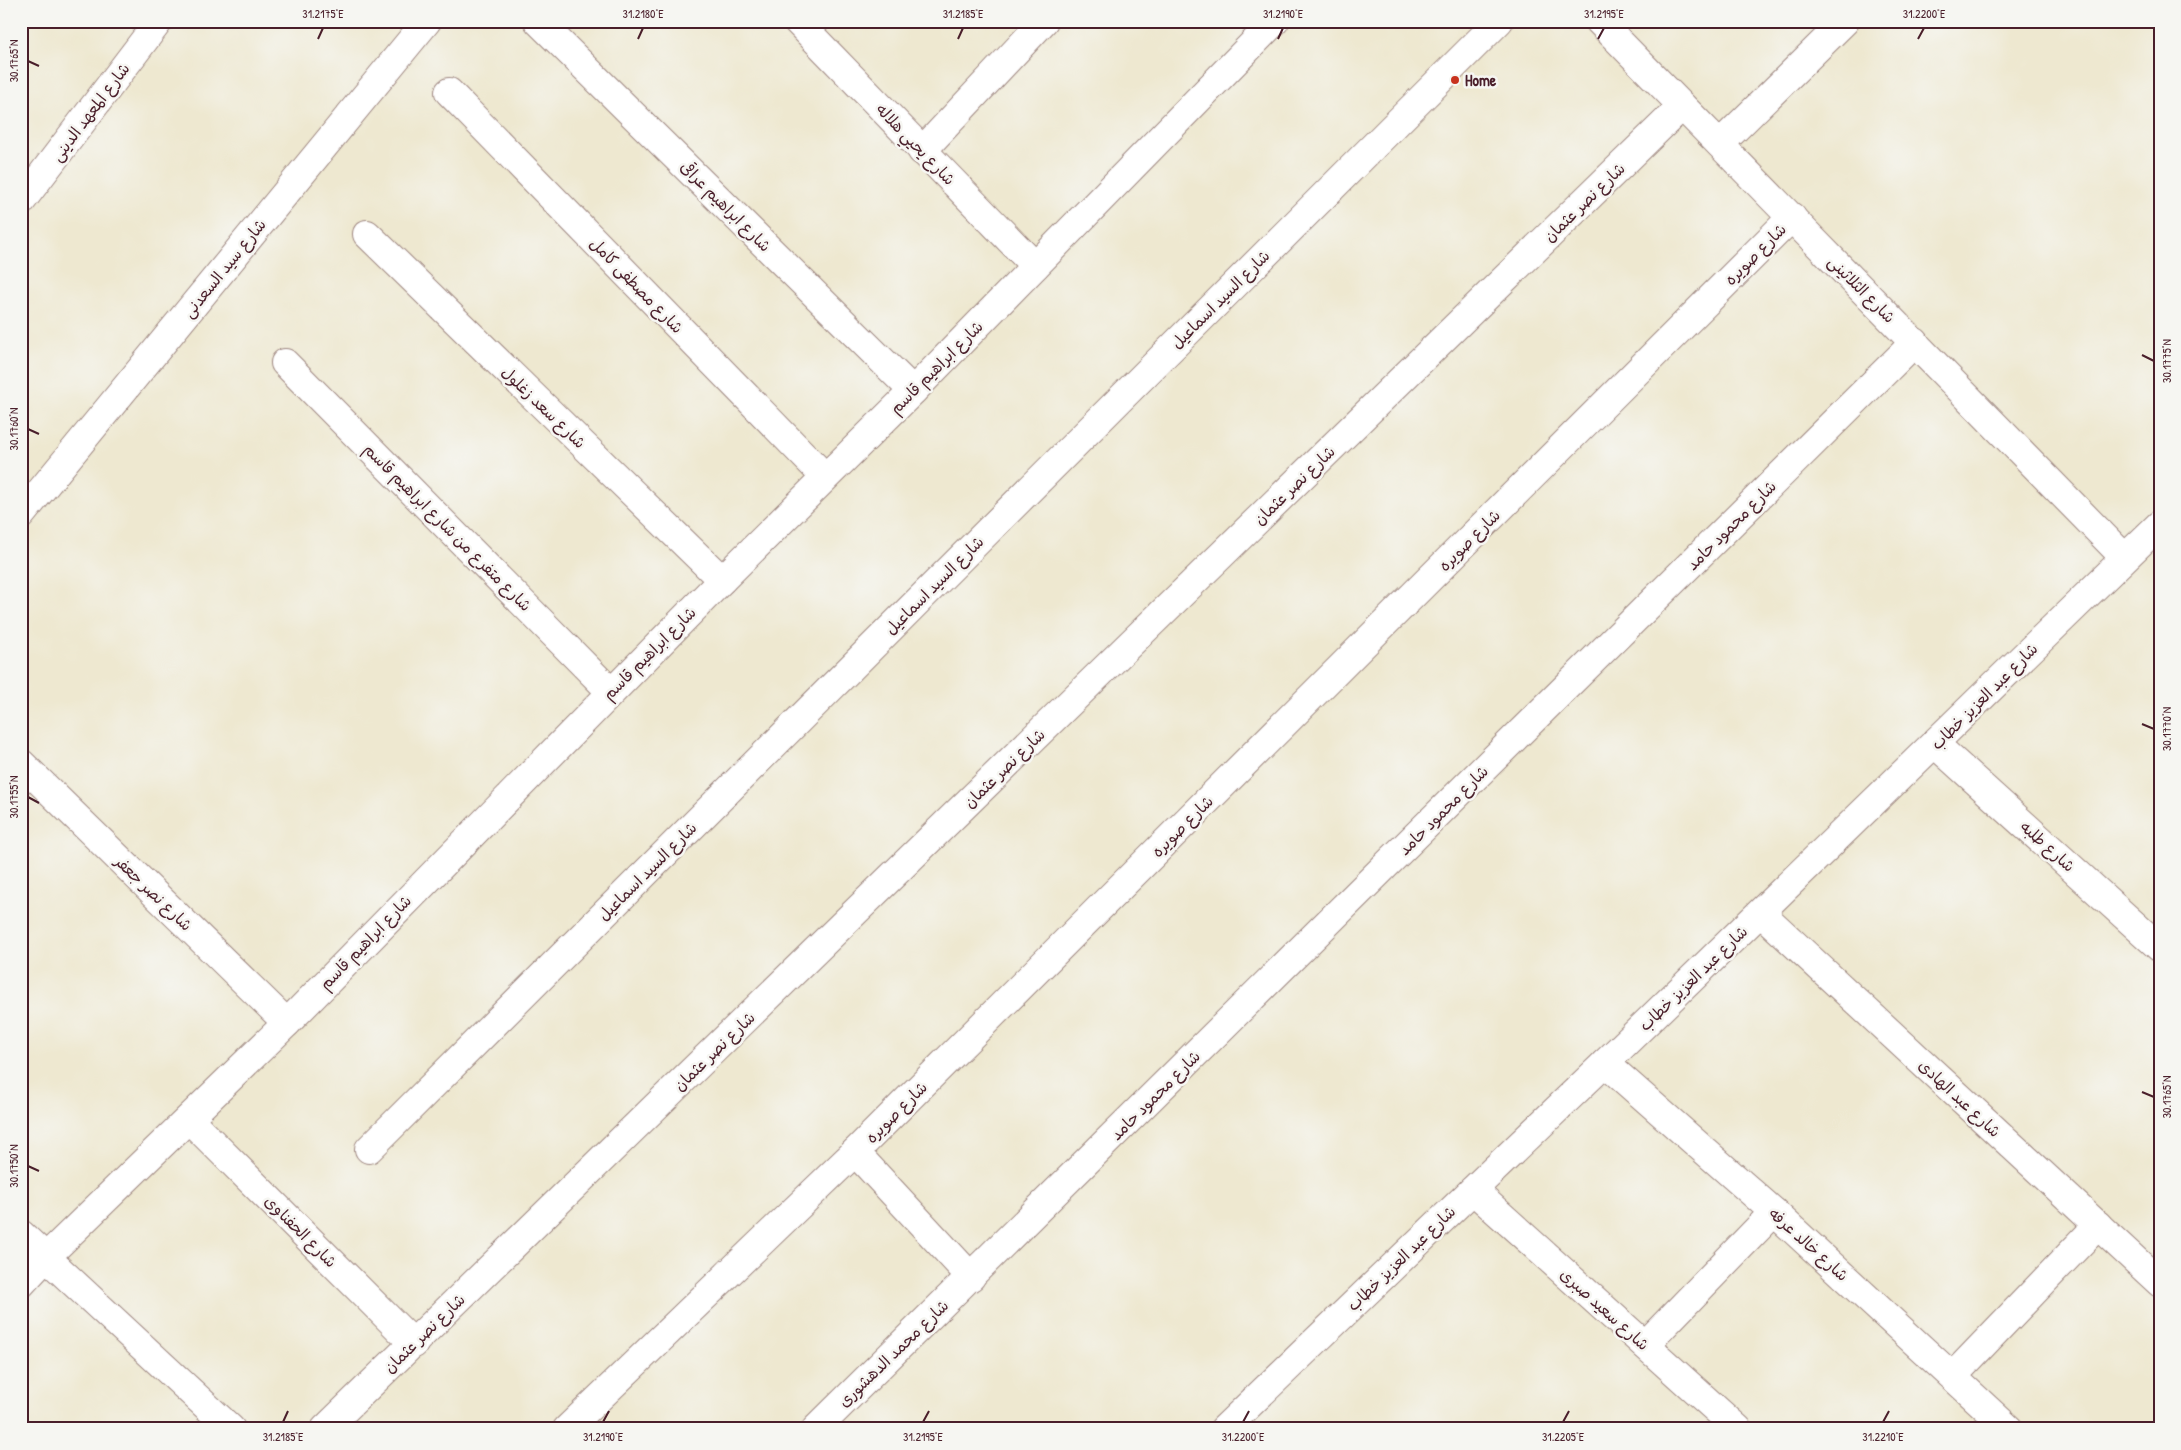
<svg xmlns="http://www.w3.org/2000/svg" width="2181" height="1450" font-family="'Patrick Hand','Playpen Sans Arabic',sans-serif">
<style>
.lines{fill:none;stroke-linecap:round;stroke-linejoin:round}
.minor-casing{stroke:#9c847e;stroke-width:30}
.minor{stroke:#fff;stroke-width:28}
.ticks{fill:none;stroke:#4a1f2b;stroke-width:2}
.poi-dot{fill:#c8321e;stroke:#f6f6f2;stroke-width:2}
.labels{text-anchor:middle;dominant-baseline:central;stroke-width:5;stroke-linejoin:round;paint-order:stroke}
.poi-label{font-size:16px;font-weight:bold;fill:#4a1f2b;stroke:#f6f6f2;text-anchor:start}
.street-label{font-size:16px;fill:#4a1f2b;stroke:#f6f6f2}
.neatline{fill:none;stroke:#4a1f2b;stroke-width:2}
.ticks-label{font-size:12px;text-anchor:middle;fill:#4a1f2b}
</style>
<rect width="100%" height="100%" fill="#f6f6f2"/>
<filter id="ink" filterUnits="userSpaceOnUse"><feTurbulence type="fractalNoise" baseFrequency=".02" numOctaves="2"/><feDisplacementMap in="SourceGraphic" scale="10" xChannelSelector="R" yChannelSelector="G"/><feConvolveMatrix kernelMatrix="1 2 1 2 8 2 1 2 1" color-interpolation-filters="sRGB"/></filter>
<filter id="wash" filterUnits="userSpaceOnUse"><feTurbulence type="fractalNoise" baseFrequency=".0096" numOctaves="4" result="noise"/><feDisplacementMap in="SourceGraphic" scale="20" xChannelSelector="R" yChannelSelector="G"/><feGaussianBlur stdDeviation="1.12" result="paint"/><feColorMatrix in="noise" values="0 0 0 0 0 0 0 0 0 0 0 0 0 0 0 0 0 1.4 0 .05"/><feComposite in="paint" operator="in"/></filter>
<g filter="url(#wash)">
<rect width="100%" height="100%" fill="#eee8d0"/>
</g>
<g filter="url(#ink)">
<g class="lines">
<!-- minor casing -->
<g class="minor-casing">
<g id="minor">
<polyline points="538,21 913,391"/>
<polyline points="797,21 1035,266"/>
<polyline points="1599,21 2124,557"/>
<polyline points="449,92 825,477"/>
<polyline points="1720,144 1845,21"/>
<polyline points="922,151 1044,21"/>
<polyline points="21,202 159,21"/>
<polyline points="367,234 722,580"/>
<polyline points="285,363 611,692"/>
<polyline points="21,515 427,21"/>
<polyline points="1935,744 2160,948"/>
<polyline points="21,763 287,1023"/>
<polyline points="1761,913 2160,1283"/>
<polyline points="1605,1063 1774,1212 2009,1429"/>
<polyline points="189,1119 414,1344"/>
<polyline points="369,1149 1499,21"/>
<polyline points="855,1152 971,1277"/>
<polyline points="1473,1190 1738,1429"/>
<polyline points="21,1234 231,1429"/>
<polyline points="21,1284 45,1258 287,1023 722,580 913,391 1275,21"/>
<polyline points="1645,1345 1774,1212"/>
<polyline points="1953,1376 2098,1225"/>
<polyline points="325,1429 1682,106"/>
<polyline points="567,1429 855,1152 1792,217"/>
<polyline points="816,1429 1915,342"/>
<polyline points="1224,1429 1605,1063 2160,524"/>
</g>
</g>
<!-- minor -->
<use href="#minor" class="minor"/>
</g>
</g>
<!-- ticks -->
<path class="ticks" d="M318,39l5,-11M638,39l5,-11M958,39l5,-11M1278,39l5,-11M1598,39l6,-11M1918,39l6,-11M28,61l11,5M2142,355l12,6M28,429l11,5M2142,724l12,5M28,797l11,6M2142,1092l12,5M28,1166l11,5M283,1422l5,-11M603,1422l6,-11M923,1422l6,-11M1243,1422l6,-11M1563,1422l6,-11M1883,1422l6,-11"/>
<!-- markers -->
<circle class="poi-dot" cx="1455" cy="80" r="5"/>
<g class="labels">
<!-- poi labels -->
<g class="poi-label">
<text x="1465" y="80">Home</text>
</g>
<!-- street labels -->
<g class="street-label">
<text transform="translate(90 112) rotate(-53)">شارع المعهد الدينى</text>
<text transform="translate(916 144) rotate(46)">شارع يحيي هلاله</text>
<text transform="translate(1584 202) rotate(-44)">شارع نصر عثمان</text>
<text transform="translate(726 206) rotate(45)">شارع ابراهيم عراقى</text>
<text transform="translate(1755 254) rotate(-45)">شارع صويره</text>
<text transform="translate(224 268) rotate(-51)">شارع سيد السعدنى</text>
<text transform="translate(637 285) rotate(46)">شارع مصطفى كامل</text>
<text transform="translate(1862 289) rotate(45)">شارع الثلاثينى</text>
<text transform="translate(1220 299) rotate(-45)">شارع السيد اسماعيل</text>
<text transform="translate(936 367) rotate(-45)">شارع ابراهيم قاسم</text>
<text transform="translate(544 407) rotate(44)">شارع سعد زغلول</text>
<text transform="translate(1294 485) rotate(-44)">شارع نصر عثمان</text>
<text transform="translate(1731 525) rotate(-45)">شارع محمود حامد</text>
<text transform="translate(448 527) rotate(45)">شارع متفرع من شارع ابراهيم قاسم</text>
<text transform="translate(1469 540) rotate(-45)">شارع صويره</text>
<text transform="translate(934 585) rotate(-45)">شارع السيد اسماعيل</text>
<text transform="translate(649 653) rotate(-45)">شارع ابراهيم قاسم</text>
<text transform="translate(1984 696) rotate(-45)">شارع عبد العزيز خطاب</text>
<text transform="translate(1004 768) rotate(-44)">شارع نصر عثمان</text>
<text transform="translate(1443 810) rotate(-45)">شارع محمود حامد</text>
<text transform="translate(1182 826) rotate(-45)">شارع صويره</text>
<text transform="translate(2048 846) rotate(42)">شارع طلبه</text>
<text transform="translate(647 871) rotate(-45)">شارع السيد اسماعيل</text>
<text transform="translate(154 893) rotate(44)">شارع نصر جعفر</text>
<text transform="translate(365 942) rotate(-46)">شارع ابراهيم قاسم</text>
<text transform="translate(1693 978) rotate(-44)">شارع عبد العزيز خطاب</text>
<text transform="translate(714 1051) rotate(-44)">شارع نصر عثمان</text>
<text transform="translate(1155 1095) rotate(-45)">شارع محمود حامد</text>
<text transform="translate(1960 1098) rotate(43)">شارع عبد الهادى</text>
<text transform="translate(896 1112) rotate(-45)">شارع صويره</text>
<text transform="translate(301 1231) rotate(45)">شارع الحفناوى</text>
<text transform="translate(1809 1244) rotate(42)">شارع خالد عرفه</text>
<text transform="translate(1401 1258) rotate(-44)">شارع عبد العزيز خطاب</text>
<text transform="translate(1605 1309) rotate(42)">شارع سعيد صبرى</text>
<text transform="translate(424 1333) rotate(-44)">شارع نصر عثمان</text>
<text transform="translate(893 1353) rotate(-44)">شارع محمد الدهشورى</text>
</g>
</g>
<!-- margin -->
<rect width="2181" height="1450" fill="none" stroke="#f6f6f2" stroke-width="55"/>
<rect x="28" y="28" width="2126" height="1394" class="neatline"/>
<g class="ticks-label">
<text x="323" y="18">31.2175°E</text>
<text x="643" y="18">31.2180°E</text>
<text x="963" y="18">31.2185°E</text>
<text x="1283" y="18">31.2190°E</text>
<text x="1604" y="18">31.2195°E</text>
<text x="1924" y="18">31.2200°E</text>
<text transform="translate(14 61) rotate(-90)" y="4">30.1765°N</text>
<text transform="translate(2167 361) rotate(-90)" y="4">30.1775°N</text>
<text transform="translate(14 429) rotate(-90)" y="4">30.1760°N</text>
<text transform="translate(2167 729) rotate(-90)" y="4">30.1770°N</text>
<text transform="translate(14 797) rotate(-90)" y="4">30.1755°N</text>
<text transform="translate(2167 1097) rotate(-90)" y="4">30.1765°N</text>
<text transform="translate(14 1166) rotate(-90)" y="4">30.1750°N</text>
<text x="283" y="1441">31.2185°E</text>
<text x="603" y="1441">31.2190°E</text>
<text x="923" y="1441">31.2195°E</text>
<text x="1243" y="1441">31.2200°E</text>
<text x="1563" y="1441">31.2205°E</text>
<text x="1883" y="1441">31.2210°E</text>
</g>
</svg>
